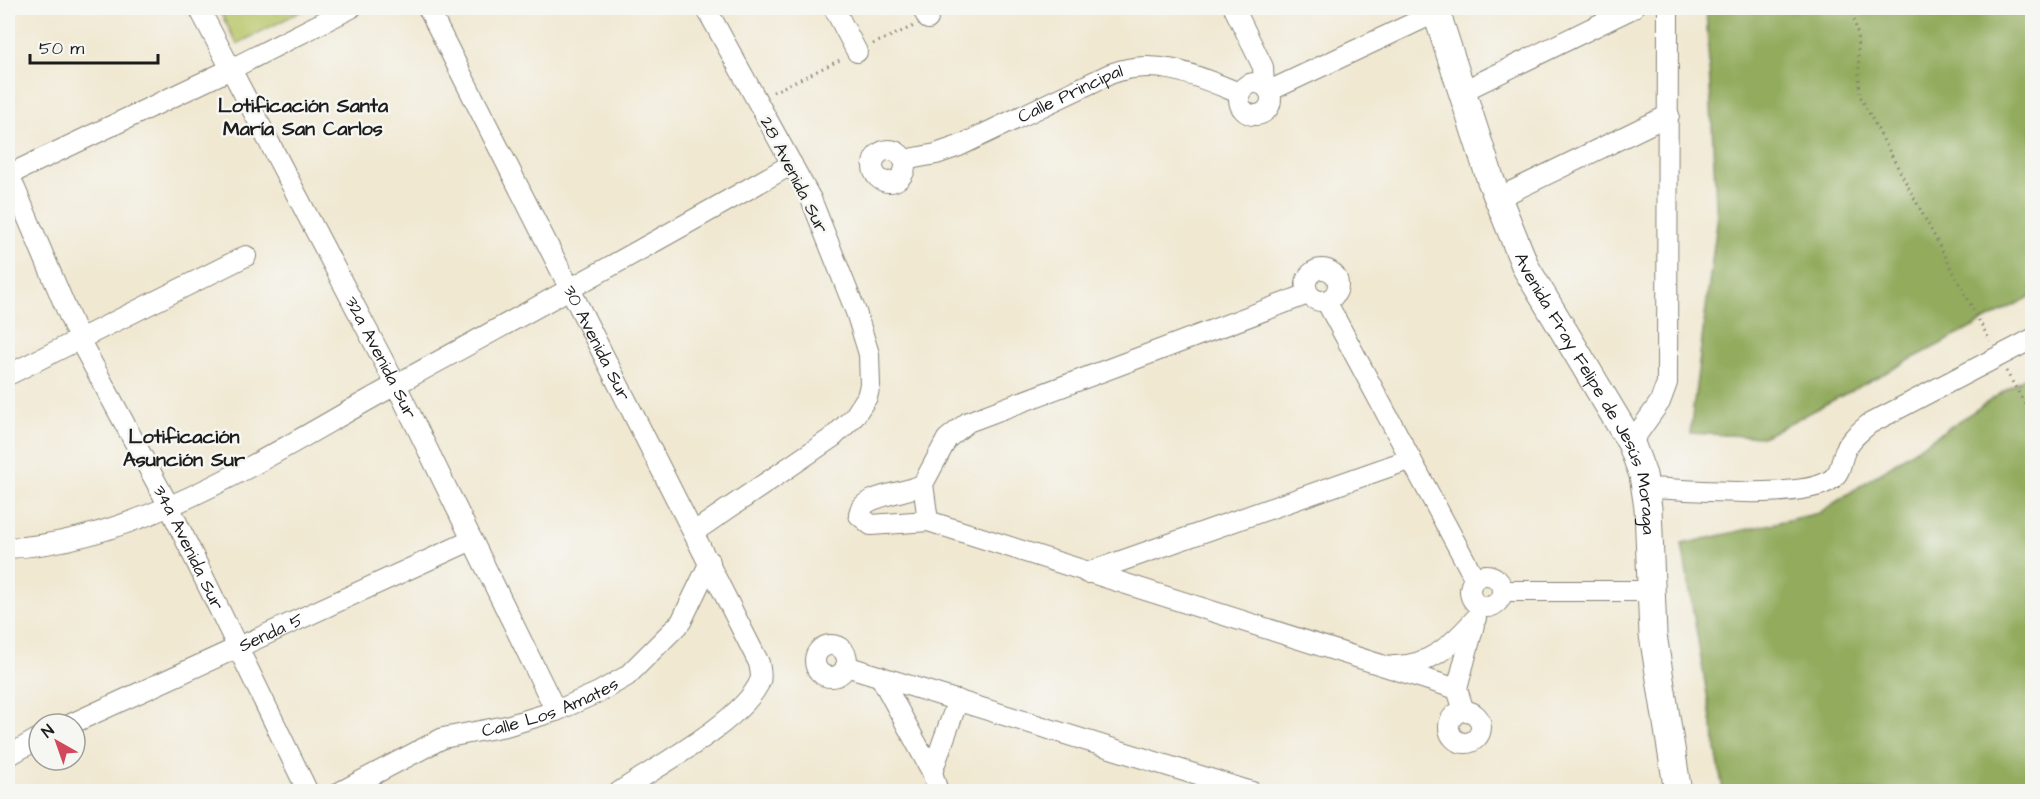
<svg xmlns="http://www.w3.org/2000/svg" width="2040" height="799" font-family="'Architects Daughter',sans-serif">
<style>
.green{fill:#b8c669;stroke:#6a7142;stroke-width:1.5}
.forest{fill:#92ab5d;stroke:#57643c;stroke-width:1.5}
.lines{fill:none;stroke-linecap:round;stroke-linejoin:round}
.street-casing{stroke:#868276;stroke-width:22}
.secondary-casing{stroke:#868276;stroke-width:29}
.path{stroke:#868276;stroke-width:3;stroke-dasharray:1.5 4.5;stroke-linecap:butt}
.street{stroke:#fff;stroke-width:20}
.secondary{stroke:#fff;stroke-width:27}
.labels{text-anchor:middle;dominant-baseline:central;stroke-width:5;stroke-linejoin:round;paint-order:stroke}
.street-label{font-size:18px;fill:#1c1c1c;stroke:#f6f6f2}
.neighbourhood-label{font-size:20px;font-weight:bold;fill:#1c1c1c;stroke:#f6f6f2}
</style>
<rect width="100%" height="100%" fill="#f6f6f2"/>
<filter id="ink" filterUnits="userSpaceOnUse"><feTurbulence type="fractalNoise" baseFrequency=".0167" numOctaves="2"/><feDisplacementMap in="SourceGraphic" scale="12" xChannelSelector="R" yChannelSelector="G"/><feConvolveMatrix kernelMatrix="1 2 1 2 8 2 1 2 1" color-interpolation-filters="sRGB"/></filter>
<filter id="wash" filterUnits="userSpaceOnUse"><feTurbulence type="fractalNoise" baseFrequency=".008" numOctaves="4" result="noise"/><feDisplacementMap in="SourceGraphic" scale="24" xChannelSelector="R" yChannelSelector="G"/><feGaussianBlur stdDeviation="1.35" result="paint"/><feColorMatrix in="noise" values="0 0 0 0 0 0 0 0 0 0 0 0 0 0 0 0 0 1.4 0 .05"/><feComposite in="paint" operator="in"/></filter>
<g filter="url(#wash)">
<rect width="100%" height="100%" fill="#f0e8d1"/>
<!-- green -->
<polygon class="green" points="218,8 307,8 237,44"/>
<!-- forest -->
<g class="forest">
<polygon points="1706,8 2032,8 2032,296 1763,437 1690,433 1717,222"/>
<polygon points="2032,373 2032,791 1723,791 1682,544 1819,513"/>
</g>
</g>
<g filter="url(#ink)">
<g class="lines">
<!-- street casing -->
<g class="street-casing">
<g id="street">
<path id="s1" d="M199,8l197,377 160,326"/>
<path id="s2" d="M428,8l331,655c1,6 3,13 1,18 -16,39 -104,86 -141,111"/>
<polyline points="834,8 857,52"/>
<polyline points="922,8 928,19"/>
<polyline points="1234,8 1263,67 1264,85"/>
<circle cx="1255" cy="99" r="16"/>
<polyline points="1269,91 1437,12"/>
<polyline points="1461,92 1633,8"/>
<circle cx="889" cy="166" r="16"/>
<path id="s3" d="M904,160l32,-6 23,-8 151,-72c46,-18 87,2 129,19"/>
<path id="s4" d="M8,172l71,167 91,169 138,284"/>
<polyline points="8,175 231,69 351,8"/>
<polyline points="1498,198 1669,115"/>
<circle cx="1322" cy="285" r="16"/>
<polyline points="1308,294 968,422 947,439 923,484 928,521 1457,689"/>
<polyline points="1326,301 1475,579"/>
<polyline points="8,375 246,256"/>
<polyline points="1631,443 1660,402 1667,383 1668,8"/>
<path d="M923,484c-16,10 -63,10 -64,31l12,10 57,-4"/>
<path d="M1646,488c39,1 158,13 186,-9 10,-8 8,-17 13,-28 5,-12 15,-19 24,-27l163,-85"/>
<polyline points="694,532 833,437 854,417 867,397 870,385 869,354 856,312 811,199 706,8"/>
<path d="M8,548c133,-6 265,-96 380,-159 135,-74 270,-148 404,-225"/>
<polyline points="1087,573 1411,459"/>
<circle cx="1486" cy="591" r="16"/>
<polyline points="1502,591 1650,591"/>
<circle cx="831" cy="661" r="16"/>
<polyline points="846,666 1252,792"/>
<path d="M1393,666c36,1 60,-22 83,-48"/>
<polyline points="880,676 932,772 938,792"/>
<circle cx="1465" cy="727" r="16"/>
<polyline points="1464,711 1457,689 1475,621"/>
<path id="s5" d="M71,724l401,-184"/>
<polyline points="8,756 39,738"/>
<polyline points="932,772 958,700"/>
<path id="s6" d="M340,792l103,-54 63,-12 50,-15 43,-19 28,-16 54,-54 29,-60"/>
</g>
</g>
<!-- secondary casing -->
<g class="secondary-casing">
<g id="secondary">
<path id="s7" d="M1435,8l56,173 35,87 105,175 12,32 5,33 5,127 25,157"/>
</g>
</g>
<!-- path -->
<g class="path">
<polyline points="1851,8 1857,31 1860,96 1990,341"/>
<polyline points="944,13 957,8"/>
<polyline points="873,44 914,26"/>
<polyline points="773,92 840,60"/>
<polyline points="2006,371 2032,416"/>
</g>
<!-- street -->
<use href="#street" class="street"/>
<!-- secondary -->
<use href="#secondary" class="secondary"/>
</g>
</g>
<g class="labels">
<!-- street labels -->
<g class="street-label">
<text stroke="none"><textPath href="#s3" startOffset="180">Calle Principal</textPath></text>
<text transform="translate(794 175) rotate(63)">28 Avenida Sur</text>
<text stroke="none"><textPath href="#s2" startOffset="375">30 Avenida Sur</textPath></text>
<text stroke="none"><textPath href="#s1" startOffset="394">32a Avenida Sur</textPath></text>
<text stroke="none"><textPath href="#s7" startOffset="417">Avenida Fray Felipe de Jesús Moraga</textPath></text>
<text stroke="none"><textPath href="#s4" startOffset="417">34a Avenida Sur</textPath></text>
<text stroke="none"><textPath href="#s5" startOffset="220">Senda 5</textPath></text>
<text stroke="none"><textPath href="#s6" startOffset="228">Calle Los Amates</textPath></text>
</g>
<!-- neighbourhood labels -->
<g class="neighbourhood-label">
<text x="303" y="106">Lotificación Santa<tspan x="303" dy="23">María San Carlos</tspan></text>
<text x="184" y="437">Lotificación<tspan x="184" dy="23">Asunción Sur</tspan></text>
</g>
</g>
<!-- margin -->
<rect width="2040" height="799" fill="none" stroke="#f6f6f2" stroke-width="30"/>
<!-- north arrow -->
<g transform="translate(57 742) rotate(320)"><circle r="28" fill="#f6f6f2" stroke="#9f9f9c" stroke-width="1.5"/>
<path d="M0-4.5L10 22L0 15L-10 22Z" fill="#d1495b"/>
<text y="-9" font-size="16" font-weight="bold" text-anchor="middle" fill="#1c1c1c">N</text>
</g>
<!-- scale -->
<path d="M30 54v9h128v-9" fill="none" stroke="#1c1c1c" stroke-width="3"/>
<text x="39" y="54" font-size="18" fill="#1c1c1c" stroke="#f6f6f2" stroke-width="4.5" paint-order="stroke">50 m</text>
</svg>
